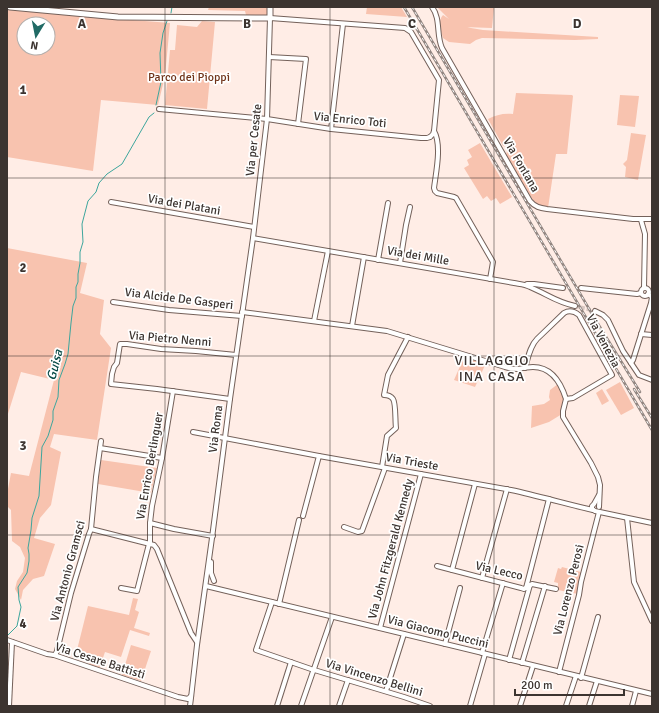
<svg xmlns="http://www.w3.org/2000/svg" width="659" height="713" font-family="Signika,sans-serif">
<style>
.green{fill:#f8c3af;fill-rule:evenodd}
.lines{fill:none;stroke-linecap:round;stroke-linejoin:round}
.stream{stroke:#3da69d;stroke-width:1}
.minor-tunnel{stroke:#d8c8c2;stroke-width:4;stroke-dasharray:4 2;stroke-linecap:butt}
.minor-casing{stroke:#74615a;stroke-width:6}
.tertiary-casing{stroke:#74615a;stroke-width:7}
.minor{stroke:#fff;stroke-width:4}
.tertiary{stroke:#fff;stroke-width:5}
.rail-casing{stroke:#918580;stroke-width:2.5}
.rail{stroke:#fff;stroke-width:1;stroke-dasharray:3;stroke-linecap:butt}
.grid{fill:none;stroke:#3c3430;stroke-width:1;stroke-opacity:0.55}
.labels{text-anchor:middle;dominant-baseline:central;stroke-width:3.5;stroke-linejoin:round;paint-order:stroke}
.park-label{font-size:12px;fill:#70341a;stroke:#fff}
.street-label{font-size:12px;fill:#3c3430;stroke:#fff}
.water-label{font-size:13px;font-style:italic;fill:#084b47;stroke:#fff}
.quarter-label{font-size:14px;letter-spacing:1px;fill:#3c3430;stroke:#fff}
.grid-label{font-size:13px;text-anchor:middle;font-weight:bold;fill:#3c3430;stroke:#fff;stroke-width:3.5;stroke-linejoin:round;paint-order:stroke}
</style>
<rect width="100%" height="100%" fill="#ffede6"/>
<!-- green -->
<g class="green">
<polygon points="209,7 267,7 267,15 246,15 245,11 208,10"/>
<polygon points="367,7 401,7 407,17 366,14"/>
<path d="M437,7h57l-2,21 -28,-1h1l18,3 115,7v2l-23,1 -93,-2 -6,2 -6,4 -21,-2 -6,-4c-2,-7 -6,-16 0,-23l6,4z"/>
<path d="M7,10l163,13 -5,53 -7,29 -57,-5 -8,71 -86,-14zM24,24h24v24h-24z"/>
<polygon points="202,21 215,22 207,109 165,105 170,50 175,50 177,25 197,27"/>
<path d="M516,93l56,2 1,1 -6,58h-11l-8,54c-8,-1 -13,-5 -17,-11l-25,-42 2,-8 -5,-1 -15,-27c8,-4 15,-6 25,-5z"/>
<polygon points="620,95 639,96 635,127 617,125"/>
<polygon points="631,133 646,135 638,180 625,177 626,167 623,164 627,160"/>
<polygon points="480,143 512,197 500,204 496,198 491,201 487,196 483,199 464,168 469,165 467,160 472,157 468,150"/>
<polygon points="7,248 87,263 80,293 104,300 100,334 111,348 97,440 54,434 50,447 61,452 51,505 40,518 34,538 55,544 44,576 33,579 23,590 21,600 15,589 17,581 23,572 25,558 20,547 12,541 11,510 7,506 7,491 8,489 11,473 29,476 54,380 21,372 7,417"/>
<polygon points="465,355 487,361 475,387 454,380"/>
<polygon points="620,382 634,408 621,415 606,390"/>
<polygon points="558,384 565,397 562,414 549,422 531,428 532,406 544,404 550,400 549,397 550,390"/>
<polygon points="602,389 609,401 602,405 596,393"/>
<polygon points="101,460 157,468 151,493 98,484"/>
<polygon points="562,567 581,572 579,582 578,594 558,590 558,583 554,582 558,568 561,569"/>
<polygon points="133,598 138,599 135,610 139,612 134,628 150,633 149,636 130,630 121,657 105,652 99,669 89,665 92,656 77,650 88,606 129,615"/>
<polygon points="131,645 151,651 141,681 122,675"/>
</g>
<g class="lines">
<!-- stream -->
<g class="stream">
<polyline points="171,13 172,7"/>
<polyline points="156,105 161,82 160,53 163,33 167,21"/>
<polyline points="7,636 17,626 21,607 19,600 18,587 27,573 29,561 29,554 28,548 31,530 32,518 39,496 42,447 48,436 53,420 53,411 58,397 59,380 65,364 68,354 71,323 73,306 76,298 76,287 78,282 78,274 80,263 80,252 83,242 82,224 88,201 96,192 99,183 107,174 122,164 149,117 154,113"/>
</g>
<!-- minor-tunnel -->
<polyline class="minor-tunnel" points="575,306 595,311"/>
<!-- minor casing -->
<g class="minor-casing">
<g id="minor">
<path d="M432,7c9,12 4,28 10,41l88,153c5,6 10,7 17,8l86,10h19"/>
<polyline points="269,57 306,59 298,124"/>
<polyline points="159,109 267,119 331,129 421,138 427,138 430,137"/>
<polyline points="331,129 343,24"/>
<path d="M434,131c8,14 2,41 0,57l1,3 2,2 17,4 2,1 37,64 -3,17"/>
<polyline points="111,202 254,227"/>
<polyline points="641,220 645,234 644,288"/>
<path d="M253,238l261,45c5,1 11,1 16,4 17,7 26,15 45,19"/>
<polyline points="378,260 388,203"/>
<polyline points="400,263 406,225 410,207"/>
<polyline points="527,284 534,284 563,288"/>
<circle cx="645" cy="292" r="4"/>
<polyline points="581,288 637,294 641,293"/>
<polyline points="113,302 169,310 242,316"/>
<polyline points="595,311 603,315 608,320 623,351 639,375 652,380"/>
<path d="M242,312l145,19 118,36c4,1 9,2 13,2 5,-1 10,-2 15,-2 19,0 28,16 33,32"/>
<polyline points="314,321 328,251"/>
<polyline points="352,326 364,257"/>
<polyline points="641,334 652,335"/>
<polyline points="631,363 633,360 651,303 652,297 648,294"/>
<path d="M525,368c3,-10 5,-22 12,-29l27,-26c5,-3 10,-2 15,2l33,60 -39,23 -7,1"/>
<polyline points="230,399 157,389 111,384 112,374 114,367 117,363 120,344 127,344 161,349 196,351 236,355"/>
<polyline points="566,399 563,411 563,417 591,463 598,477 600,485 599,507"/>
<path d="M193,432l126,24 192,34c28,6 55,14 82,20"/>
<polyline points="100,448 162,458"/>
<path d="M382,467l5,-31 9,-8c-1,-7 0,-25 -3,-29 -2,-3 -5,-4 -9,-4l4,-20 20,-38"/>
<polyline points="599,495 594,504 592,506 592,509 595,511 652,523"/>
<polyline points="303,516 319,456"/>
<polyline points="627,518 634,582 652,621"/>
<polyline points="150,523 174,529 213,536"/>
<polyline points="344,527 358,532 362,531 385,468"/>
<polyline points="91,529 154,545 157,549 191,633 197,642"/>
<polyline points="150,544 150,523 152,506 162,458 173,391"/>
<polyline points="211,562 211,573 214,581"/>
<polyline points="437,566 521,588 524,589 532,584 556,589"/>
<polyline points="452,570 475,484"/>
<polyline points="482,578 507,489"/>
<polyline points="206,586 652,694"/>
<polyline points="121,588 137,591 149,544"/>
<polyline points="526,588 549,499"/>
<polyline points="272,602 256,650 311,669 404,697 430,706"/>
<polyline points="279,604 299,520"/>
<polyline points="380,628 421,474"/>
<polyline points="7,640 47,654 54,655 178,697 188,699 191,696"/>
<polyline points="445,644 460,588"/>
<polyline points="482,653 503,583"/>
<polyline points="54,655 55,655 57,651 71,593 89,534 91,529 96,477 101,441"/>
<polyline points="509,660 530,585"/>
<polyline points="522,663 545,586"/>
<polyline points="559,672 579,595 581,582 599,512"/>
<polyline points="581,678 598,617"/>
<polyline points="386,691 404,634"/>
<polyline points="9,706 12,642"/>
<polyline points="190,706 191,698 197,645 212,538 230,399 253,238 267,119 270,18 405,28 411,32 439,80 434,131 433,134 430,137"/>
<polyline points="277,706 291,662"/>
<polyline points="301,706 332,617"/>
<polyline points="339,706 348,680"/>
<polyline points="470,706 485,654"/>
<polyline points="520,706 533,666"/>
<polyline points="566,706 576,676"/>
<polyline points="589,706 597,681"/>
<polyline points="632,706 636,691"/>
</g>
</g>
<!-- tertiary casing -->
<g class="tertiary-casing">
<polyline id="tertiary" points="10,7 118,17 266,18 270,18 270,7"/>
</g>
<!-- minor -->
<use href="#minor" class="minor"/>
<!-- tertiary -->
<use href="#tertiary" class="tertiary"/>
<!-- rail casing -->
<g class="rail-casing">
<g id="rail">
<polyline points="404,7 652,430"/>
<polyline points="412,7 595,319 640,392"/>
<polyline points="634,389 652,418"/>
</g>
</g>
<!-- rail -->
<use href="#rail" class="rail"/>
</g>
<!-- grid -->
<path class="grid" d="M165,7v699M330,7v699M494,7v699M7,178h645M7,356h645M7,535h645"/>
<g class="labels">
<!-- park labels -->
<g class="park-label">
<text x="189" y="77">Parco dei Pioppi</text>
</g>
<!-- street labels -->
<g class="street-label">
<text transform="translate(350 120) rotate(6)">Via Enrico Toti</text>
<text transform="translate(254 140) rotate(-84)">Via per Cesate</text>
<text transform="translate(521 165) rotate(60)">Via Fontana</text>
<text transform="translate(184 205) rotate(10)">Via dei Platani</text>
<text transform="translate(418 256) rotate(10)">Via dei Mille</text>
<text transform="translate(179 299) rotate(7)">Via Alcide De Gasperi</text>
<text transform="translate(170 339) rotate(5)">Via Pietro Nenni</text>
<text transform="translate(603 341) rotate(62)">Via Venezia</text>
<text transform="translate(216 429) rotate(-83)">Via Roma</text>
<text transform="translate(412 462) rotate(10)">Via Trieste</text>
<text transform="translate(150 466) rotate(-80)">Via Enrico Berlinguer</text>
<text transform="translate(391 549) rotate(-75)">Via John Fitzgerald Kennedy</text>
<text transform="translate(68 571) rotate(-75)">Via Antonio Gramsci</text>
<text transform="translate(499 571) rotate(13)">Via Lecco</text>
<text transform="translate(569 590) rotate(-76)">Via Lorenzo Perosi</text>
<text transform="translate(438 632) rotate(14)">Via Giacomo Puccini</text>
<text transform="translate(100 661) rotate(18)">Via Cesare Battisti</text>
<text transform="translate(374 678) rotate(17)">Via Vincenzo Bellini</text>
</g>
<!-- water labels -->
<g class="water-label">
<text transform="translate(55 365) rotate(-76)">Guisa</text>
</g>
<!-- quarter labels -->
<g class="quarter-label">
<text x="492" y="360">VILLAGGIO<tspan x="492" dy="16">INA CASA</tspan></text>
</g>
</g>
<g class="grid-label">
<text x="82" y="28">A</text>
<text x="247" y="28">B</text>
<text x="412" y="28">C</text>
<text x="577" y="28">D</text>
<text x="23" y="94">1</text>
<text x="23" y="272">2</text>
<text x="23" y="450">3</text>
<text x="23" y="628">4</text>
</g>
<!-- border -->
<rect width="659" height="713" fill="none" stroke="#3c3430" stroke-width="16"/>
<!-- north arrow -->
<g transform="translate(36 36) rotate(190)"><circle r="19" fill="#ffffff" stroke="#b1aeac"/>
<path d="M0-3L7 15L0 10L-7 15Z" fill="#206a65"/>
<text y="-6" font-size="11" font-weight="bold" text-anchor="middle" fill="#3c3430">N</text>
</g>
<!-- scale -->
<path d="M515 689v6h109v-6" fill="none" stroke="#3c3430" stroke-width="2"/>
<text x="521" y="689" font-size="12" fill="#3c3430" stroke="#ffffff" stroke-width="3" paint-order="stroke">200 m</text>
</svg>
